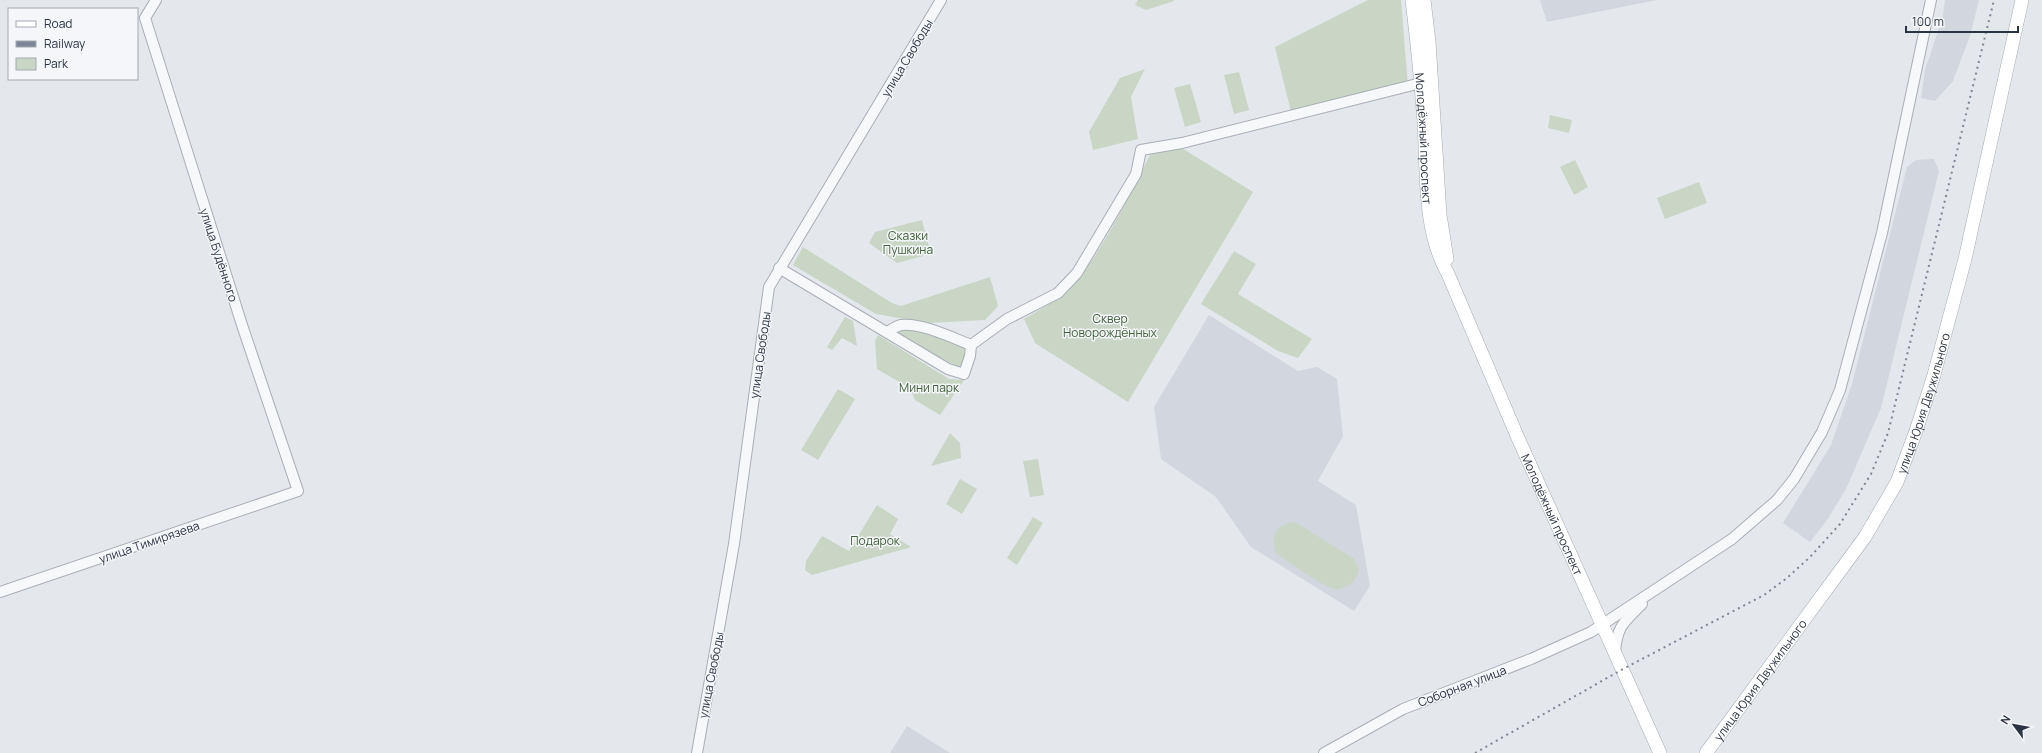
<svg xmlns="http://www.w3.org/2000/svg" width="2042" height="753" font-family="Manrope,sans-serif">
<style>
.built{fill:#d2d6de}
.green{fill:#c9d6c5}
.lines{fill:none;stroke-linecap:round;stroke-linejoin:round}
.minor-casing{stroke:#a9aeb7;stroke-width:12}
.major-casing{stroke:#a3abb8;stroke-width:14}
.minor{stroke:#f7f8fa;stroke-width:10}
.major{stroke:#fff;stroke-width:13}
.rail{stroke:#7d8696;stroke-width:2;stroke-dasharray:2 4;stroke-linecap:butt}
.labels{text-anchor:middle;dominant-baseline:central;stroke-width:3;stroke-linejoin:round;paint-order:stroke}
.street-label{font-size:12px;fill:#2b3445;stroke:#f4f6f9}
.park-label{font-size:12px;fill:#3f6138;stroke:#f4f6f9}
</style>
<rect width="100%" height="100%" fill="#e4e7ec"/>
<!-- built -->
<g class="built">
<polygon points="1540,0 1657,0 1547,22"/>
<polygon points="1945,0 1979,0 1971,33 1953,81 1935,101 1921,98 1925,70 1943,16"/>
<polygon points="1934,159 1939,171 1881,408 1846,489 1827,520 1810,542 1783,523 1831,445 1852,384 1907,167 1916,160"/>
<polygon points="1209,315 1298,371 1317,367 1337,379 1343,436 1318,481 1356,505 1370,586 1354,611 1251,547 1216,497 1161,459 1154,407"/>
<polygon points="907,726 950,753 890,753"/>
</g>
<!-- green -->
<g class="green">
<polygon points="1138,0 1173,0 1174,1 1146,10 1135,5"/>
<polygon points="1368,0 1401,0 1408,87 1292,116 1275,47"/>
<polygon points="1145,69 1131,97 1138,139 1093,150 1089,132 1120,78"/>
<polygon points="1239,72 1249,110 1234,114 1224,75"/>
<polygon points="1190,84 1201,122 1185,127 1174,88"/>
<polygon points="1550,115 1572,120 1569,133 1548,128"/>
<path d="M1180,147l73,45 -125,210 -93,-59 -11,-24c11,-7 23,-13 34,-21 37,-27 70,-102 92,-143z"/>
<polygon points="1575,160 1588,187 1574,195 1560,167"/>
<polygon points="1699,182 1707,203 1665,219 1657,198"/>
<polygon points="922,220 931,254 897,263 869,243 875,232"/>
<polygon points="803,247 892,303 901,306 990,277 998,306 985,320 927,323 876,314 793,265"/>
<polygon points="1234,251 1256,264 1238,294 1312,339 1298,358 1278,351 1201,304"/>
<polygon points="845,317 853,321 857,346 842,338 832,350 827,347"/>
<polygon points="901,327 937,335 964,346 967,356 962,369 893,333"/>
<polygon points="878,335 949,379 964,380 940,415 915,400 910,388 877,369 875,341"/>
<polygon points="838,389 855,399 818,460 801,450"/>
<polygon points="950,433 960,443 961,458 931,466"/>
<polygon points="1038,459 1044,495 1030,497 1023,461"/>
<polygon points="960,479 977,489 962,514 946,504"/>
<polygon points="877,505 898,519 890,534 911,547 812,575 805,570 806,561 822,536 849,551"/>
<polygon points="1033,517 1043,523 1017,565 1007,558"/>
<path d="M1295,522l59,37 5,11c-3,11 -12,20 -25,19 -8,-1 -49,-29 -58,-36 -5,-17 -1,-29 19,-31z"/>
</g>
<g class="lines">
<!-- minor casing -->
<g class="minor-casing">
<g id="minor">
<polyline points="779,268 948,369 964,374 970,356 971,345"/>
<path d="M887,332c4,-2 9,-6 14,-7 19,-3 52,13 70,20"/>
<polyline points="971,345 1007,319 1058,293 1077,273 1136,174 1141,150 1182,143 1421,83"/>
<polyline points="0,592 298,491 242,325 145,18 156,0"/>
<path d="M1615,653c2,-27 8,-30 27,-49"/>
<polyline points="697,753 734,544 769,287 941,0"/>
<polyline points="1324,753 1403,709 1531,659 1591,632 1732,539 1777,500 1794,479 1822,432 1840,390 1882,233 1931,0"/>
</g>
</g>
<!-- major casing -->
<g class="major-casing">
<g id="major">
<path id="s1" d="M1412,0c5,41 9,81 12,122 3,50 -1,108 24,152l70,164 142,315"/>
<polyline points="1424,0 1429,42 1440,215 1447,259"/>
<path id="s2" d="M1706,753l159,-216 32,-55 19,-51 18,-56 31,-116 57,-259"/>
</g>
</g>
<!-- minor -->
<use href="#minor" class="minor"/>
<!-- major -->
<use href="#major" class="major"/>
<!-- rail -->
<polyline class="rail" points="1475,753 1623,669 1764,595 1787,578 1810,557 1840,524 1871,474 1888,433 1994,0"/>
</g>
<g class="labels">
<!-- street labels -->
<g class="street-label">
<text transform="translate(907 58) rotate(-59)">улица Свободы</text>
<text stroke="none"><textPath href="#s1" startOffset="139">Молодёжный проспект</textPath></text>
<text transform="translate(219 255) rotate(72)">улица Будённого</text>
<text transform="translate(760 355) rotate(-82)">улица Свободы</text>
<text stroke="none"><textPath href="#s2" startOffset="415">улица Юрия Двужильного</textPath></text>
<text stroke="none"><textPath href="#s1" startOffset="540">Молодёжный проспект</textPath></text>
<text transform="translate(149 542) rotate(-19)">улица Тимирязева</text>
<text transform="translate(711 675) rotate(-79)">улица Свободы</text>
<text stroke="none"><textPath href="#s2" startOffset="91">улица Юрия Двужильного</textPath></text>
<text transform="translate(1462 686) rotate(-21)">Соборная улица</text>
</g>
<!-- park labels -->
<g class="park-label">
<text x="908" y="235">Сказки<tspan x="908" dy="14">Пушкина</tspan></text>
<text x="1110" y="318">Сквер<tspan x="1110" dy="14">Новорождённых</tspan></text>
<text x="929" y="387">Мини парк</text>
<text x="875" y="540">Подарок</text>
</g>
</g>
<!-- legend -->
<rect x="8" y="8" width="130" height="72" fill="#f4f6f9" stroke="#a4a8b1"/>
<rect x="16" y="21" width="20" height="6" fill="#ffffff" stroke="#a4a8b1"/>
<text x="44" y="28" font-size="12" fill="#2b3445">Road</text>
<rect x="16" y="41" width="20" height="6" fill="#7d8696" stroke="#a4a8b1"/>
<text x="44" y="48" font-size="12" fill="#2b3445">Railway</text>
<rect x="16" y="58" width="20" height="12" fill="#c9d6c5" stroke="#a4a8b1"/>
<text x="44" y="68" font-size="12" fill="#2b3445">Park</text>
<!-- north arrow -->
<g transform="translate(2014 725) rotate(302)" stroke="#f4f6f9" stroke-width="3" paint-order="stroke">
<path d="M0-3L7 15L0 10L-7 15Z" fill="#2b3445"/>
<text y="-6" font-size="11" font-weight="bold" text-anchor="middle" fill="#2b3445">N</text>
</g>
<!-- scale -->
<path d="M1906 26v6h112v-6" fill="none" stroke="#2b3445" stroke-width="2"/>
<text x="1912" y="26" font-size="12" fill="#2b3445" stroke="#f4f6f9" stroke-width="3" paint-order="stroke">100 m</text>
</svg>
